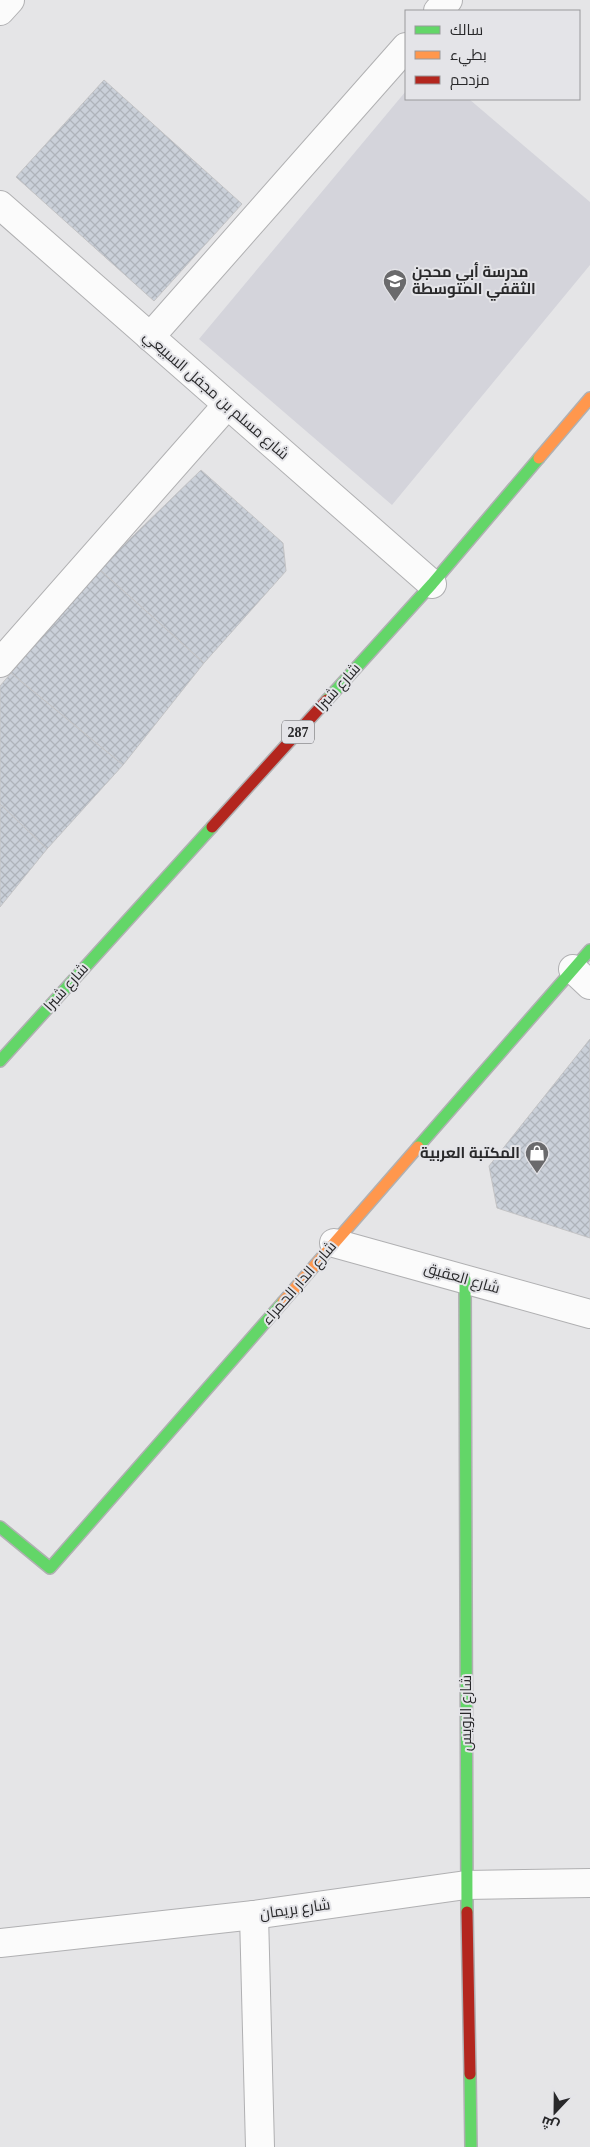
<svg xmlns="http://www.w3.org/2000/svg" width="590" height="2147" font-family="'Times New Roman',Cairo,serif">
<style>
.built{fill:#d4d4db}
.building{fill:url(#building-cross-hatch);stroke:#c3c3c5}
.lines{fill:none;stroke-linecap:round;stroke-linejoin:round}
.street-casing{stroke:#b0b0b2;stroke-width:30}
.fast-casing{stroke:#b0b0b2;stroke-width:14}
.slow-casing{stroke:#b0b0b2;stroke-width:14}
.jam-casing{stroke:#b0b0b2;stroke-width:14}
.street{stroke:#fbfbfb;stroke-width:28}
.fast{stroke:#63d668;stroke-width:11}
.slow{stroke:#ff974d;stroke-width:11}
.jam{stroke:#b3261e;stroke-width:11}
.labels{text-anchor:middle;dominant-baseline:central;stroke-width:4;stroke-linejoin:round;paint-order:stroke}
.shield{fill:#e4e4e8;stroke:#606063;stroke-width:1}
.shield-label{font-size:14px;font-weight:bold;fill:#28282a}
.poi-label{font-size:15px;font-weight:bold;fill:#28282a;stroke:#e4e4e8;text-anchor:start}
.street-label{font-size:15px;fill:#28282a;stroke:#e4e4e8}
</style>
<defs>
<pattern id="building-cross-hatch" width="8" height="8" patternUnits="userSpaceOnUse" patternTransform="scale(1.25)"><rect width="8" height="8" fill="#cad0d9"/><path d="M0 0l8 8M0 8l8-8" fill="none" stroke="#aeb3ba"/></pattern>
</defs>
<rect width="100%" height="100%" fill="#e5e5e7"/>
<!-- built -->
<polygon class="built" points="406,91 406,99 469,99 590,202 590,265 392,505 199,339"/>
<!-- building -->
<g class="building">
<polygon points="104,80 242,204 154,301 16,177"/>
<polygon points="201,470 283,543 286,571 204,663 99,569"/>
<polygon points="99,569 204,663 123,765 11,673"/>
<polygon points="11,673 123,765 47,849 0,804 0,686"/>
<polygon points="0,804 47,849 0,907"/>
<polygon points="590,1039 590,1238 497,1208 489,1166"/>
</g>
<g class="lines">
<!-- street casing -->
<g class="street-casing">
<g id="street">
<polyline points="0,11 10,0"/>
<polyline points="438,11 448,0"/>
<polyline points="0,205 432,584"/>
<polyline points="150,337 406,47"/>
<polyline points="0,663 227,405"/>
<polyline points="573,969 590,985"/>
<polyline points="334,1243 590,1314"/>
<polyline points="254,1915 260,2147"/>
<polyline points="0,1943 254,1915 466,1885 590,1883"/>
</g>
</g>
<!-- fast casing -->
<g class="fast-casing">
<g id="fast">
<polyline points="327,700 432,584 539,458"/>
<polyline points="0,1061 212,827"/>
<polyline points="418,1147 590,950"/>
<polyline points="465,1279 467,1912"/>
<polyline points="0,1527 50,1568 283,1302"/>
<polyline points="470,2074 471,2147"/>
</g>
</g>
<!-- slow casing -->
<g class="slow-casing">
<g id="slow">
<polyline points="539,458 590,398"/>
<polyline points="283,1302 418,1147"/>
</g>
</g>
<!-- jam casing -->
<g class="jam-casing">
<g id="jam">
<polyline points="212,827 327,700"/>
<polyline points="467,1912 470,2074"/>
</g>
</g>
<!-- street -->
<use href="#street" class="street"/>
<!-- fast -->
<use href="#fast" class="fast"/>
<!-- slow -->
<use href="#slow" class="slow"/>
<!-- jam -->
<use href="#jam" class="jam"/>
</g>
<!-- icons -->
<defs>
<g id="school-pin" transform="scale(1.25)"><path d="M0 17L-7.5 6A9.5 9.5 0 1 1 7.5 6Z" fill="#6a6a6c" stroke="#e4e4e8"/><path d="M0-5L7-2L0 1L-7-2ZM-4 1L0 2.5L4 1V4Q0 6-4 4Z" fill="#fff"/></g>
<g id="shop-pin" transform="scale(1.25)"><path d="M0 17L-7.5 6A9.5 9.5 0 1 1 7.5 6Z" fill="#6a6a6c" stroke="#e4e4e8"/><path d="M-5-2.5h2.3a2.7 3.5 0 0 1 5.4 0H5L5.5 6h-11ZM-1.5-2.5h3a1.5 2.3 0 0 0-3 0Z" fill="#fff"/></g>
</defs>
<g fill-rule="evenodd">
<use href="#school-pin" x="395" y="281"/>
<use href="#shop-pin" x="537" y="1153"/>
</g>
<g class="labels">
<!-- shield labels -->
<rect class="shield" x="282" y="720.5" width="32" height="23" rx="4"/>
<g class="shield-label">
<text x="298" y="732">287</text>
</g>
<!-- poi labels -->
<g class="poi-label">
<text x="412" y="272">مدرسة أبي محجن<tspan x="412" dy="17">الثقفي المتوسطة</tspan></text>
<text x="520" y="1153" text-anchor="end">المكتبة العربية</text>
</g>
<!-- street labels -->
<g class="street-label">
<text transform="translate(216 395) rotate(41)">شارع مسلم بن مجفل السبيعي</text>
<text transform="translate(338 687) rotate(-48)">شارع شبرا</text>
<text transform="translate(66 987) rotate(-48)">شارع شبرا</text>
<text transform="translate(462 1278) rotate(16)">شارع العقيق</text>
<text transform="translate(299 1283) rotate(-49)">شارع الدار الحمراء</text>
<text transform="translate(466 1713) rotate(-90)">شارع الرويس</text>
<text transform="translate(295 1909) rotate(-8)">شارع بريمان</text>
</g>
</g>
<!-- legend -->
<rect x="405" y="10" width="175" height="90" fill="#e4e4e8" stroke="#99999c"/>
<rect x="415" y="26" width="25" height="8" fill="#63d668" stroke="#99999c"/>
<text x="450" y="35" font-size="15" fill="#28282a">سالك</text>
<rect x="415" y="51" width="25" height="8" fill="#ff974d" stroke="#99999c"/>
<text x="450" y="60" font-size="15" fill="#28282a">بطيء</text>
<rect x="415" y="76" width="25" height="8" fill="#b3261e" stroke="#99999c"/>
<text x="450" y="85" font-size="15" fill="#28282a">مزدحم</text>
<!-- north arrow -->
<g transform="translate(555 2112) rotate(202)" stroke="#e4e4e8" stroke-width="4" paint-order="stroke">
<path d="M0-4L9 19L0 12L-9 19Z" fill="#28282a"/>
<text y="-8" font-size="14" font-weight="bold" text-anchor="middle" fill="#28282a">ش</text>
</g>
</svg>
